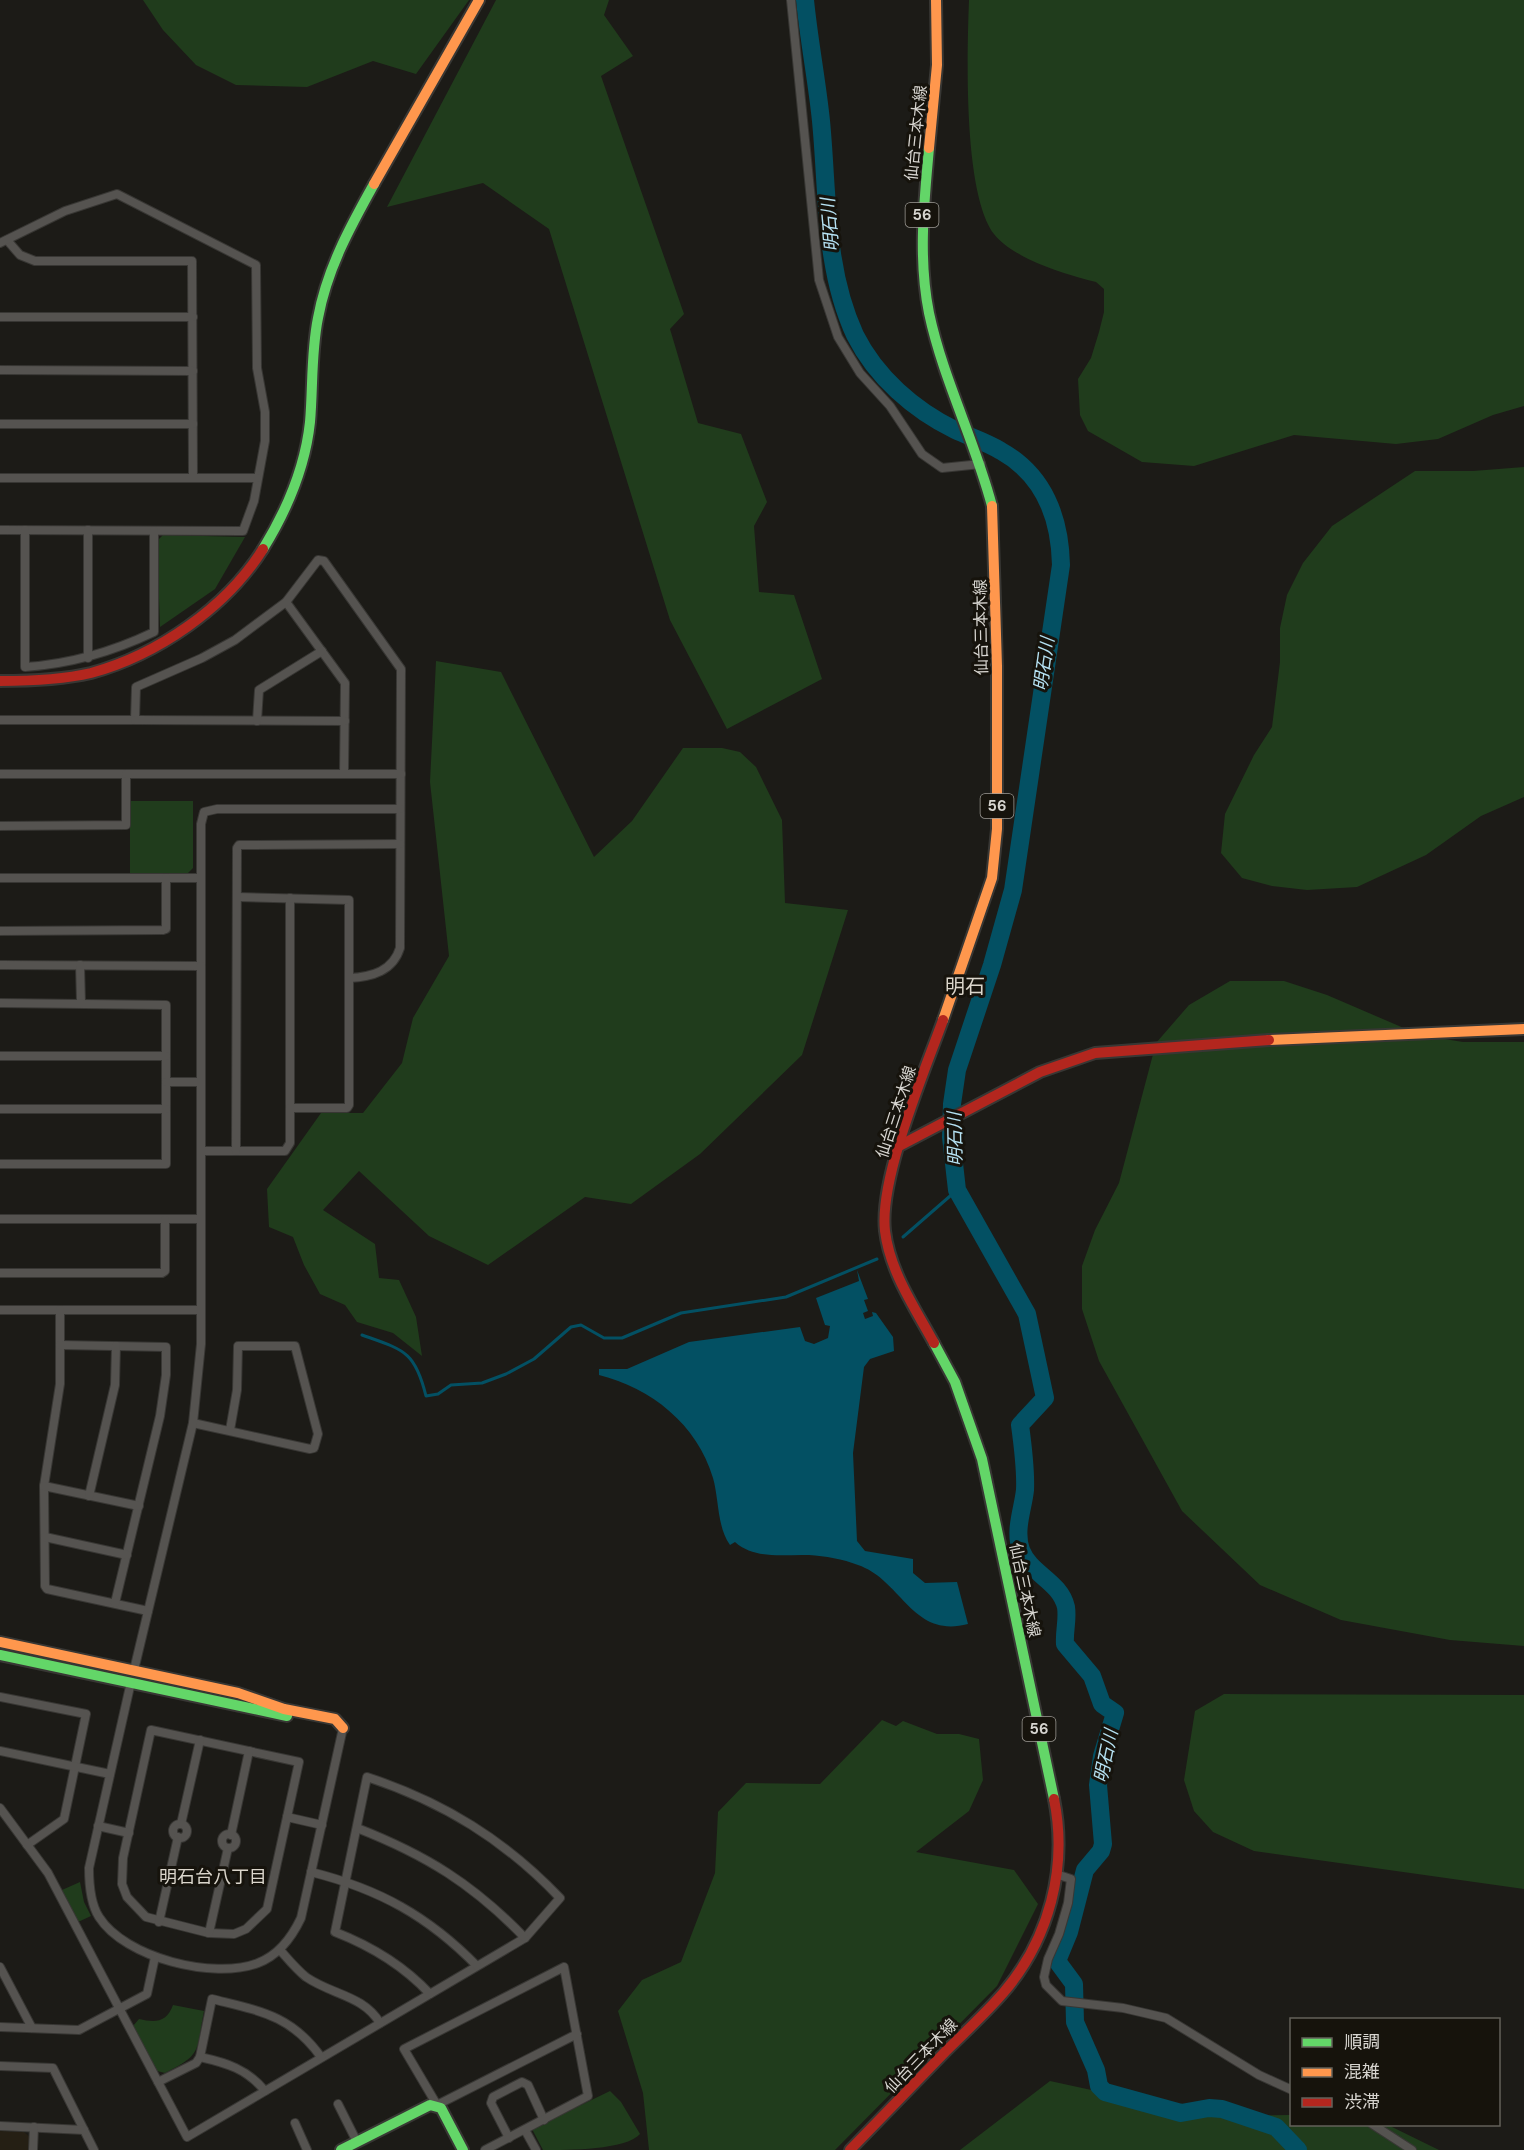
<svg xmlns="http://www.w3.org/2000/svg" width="1524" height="2150" font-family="'DM Sans','Noto Sans JP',sans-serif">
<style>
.built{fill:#251f14}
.green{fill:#203c1c}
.water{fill:#035063}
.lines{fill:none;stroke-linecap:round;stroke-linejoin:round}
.stream{stroke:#035063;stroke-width:3}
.river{stroke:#035063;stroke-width:18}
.street-casing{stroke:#383734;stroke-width:10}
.fast-casing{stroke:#383734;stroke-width:14}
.slow-casing{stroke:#383734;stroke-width:14}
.jam-casing{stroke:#383734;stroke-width:14}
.street{stroke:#555350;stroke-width:8}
.fast{stroke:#63d668;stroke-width:10}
.slow{stroke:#ff974d;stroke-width:10}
.jam{stroke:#b3261e;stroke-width:10}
.labels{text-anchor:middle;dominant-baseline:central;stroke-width:6;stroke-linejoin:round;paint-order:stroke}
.shield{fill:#16130c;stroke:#9d9b95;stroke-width:1.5}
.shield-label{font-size:15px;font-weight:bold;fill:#d7d5d0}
.street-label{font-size:16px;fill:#d7d5d0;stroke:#16130c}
.water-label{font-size:18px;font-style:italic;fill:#b6e2f3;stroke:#16130c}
.neighbourhood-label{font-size:18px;fill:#dbd6cc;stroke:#16130c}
.quarter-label{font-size:20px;fill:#dbd6cc;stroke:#16130c}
</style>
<rect width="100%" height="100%" fill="#1c1b17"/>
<!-- built -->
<polygon class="built" points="0,2131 24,2132 30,2137 29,2150 0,2150"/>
<!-- green -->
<g class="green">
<polygon points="143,0 469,0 416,74 373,61 307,87 236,85 196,65 163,30"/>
<polygon points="496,0 609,0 604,15 633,56 601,76 684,314 670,329 698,423 741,434 767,502 754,526 759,592 794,595 822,679 727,729 670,620 549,229 483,183 387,207"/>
<path d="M969,0h555v406l-31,9 -55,24 -42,5 -102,-9 -100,31 -52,-4 -54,-31 -8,-16 -2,-36 13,-21 8,-26 5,-20v-23l-8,-7c-29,-7 -83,-23 -102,-48 -31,-41 -27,-181 -25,-234z"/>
<polygon points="1524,467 1524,797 1481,816 1426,855 1357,887 1307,890 1272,886 1242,878 1221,853 1225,814 1254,755 1272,727 1280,662 1280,628 1287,595 1303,563 1332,526 1415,471 1473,471"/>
<polygon points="163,535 245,537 215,589 160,627 157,541"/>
<polygon points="436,661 501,672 594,857 632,821 683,748 722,748 740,752 756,767 782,820 785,903 848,910 802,1055 700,1154 631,1204 585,1197 488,1265 429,1236 359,1171 323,1210 375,1244 379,1278 399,1280 416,1317 422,1356 393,1333 357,1322 345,1305 320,1294 304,1265 293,1237 269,1227 267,1189 321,1113 363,1113 402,1063 413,1018 449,956 430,782"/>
<polygon points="130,801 193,801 193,868 188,873 130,873"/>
<polygon points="1230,981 1284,981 1327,995 1420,1035 1463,1042 1524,1042 1524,1646 1450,1640 1341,1620 1260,1585 1182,1511 1099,1361 1082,1309 1082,1266 1095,1230 1119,1183 1156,1043 1189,1005"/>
<polygon points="1224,1694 1524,1695 1524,1889 1254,1851 1213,1832 1194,1811 1184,1780 1195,1711"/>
<polygon points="882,1720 896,1726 903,1721 937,1734 959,1734 979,1739 983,1780 969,1811 916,1852 1014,1870 1038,1904 997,1986 835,2150 649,2150 643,2093 618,2011 642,1980 681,1962 715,1873 718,1812 746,1783 820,1784"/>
<polygon points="80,1882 84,1902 91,1916 78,1922 62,1890"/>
<path d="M173,2005l31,6c-8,40 -1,43 -39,62l-8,-2 -24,-45 6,-7c17,4 28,3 34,-14z"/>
<polygon points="1050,2081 1096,2091 1178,2116 1291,2115 1292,2124 1388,2125 1439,2150 960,2150"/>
<path d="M610,2091l11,11 19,32c-14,16 -71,16 -97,16l-11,-21z"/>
</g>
<!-- water -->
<path class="water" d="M857,1270l11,29 -4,1 4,11 -5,2 2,6 8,-3 -1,-4 4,1 17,24 1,14 -24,8 -6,8 -11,86 4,88 8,10 48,8v14l12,10 32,-1 11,42c-56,15 -66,-44 -110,-59 -15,-6 -33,-9 -49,-10 -25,-1 -54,5 -74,-13l-5,3c-13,-18 -11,-46 -17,-67 -16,-54 -62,-90 -114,-103v-6h28l62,-27 111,-15 5,14 9,3 14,-6 2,-12 -5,-1 -9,-27 43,-17z"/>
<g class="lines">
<!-- stream -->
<g class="stream">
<polyline points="903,1237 957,1190"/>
<path d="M362,1335c42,15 53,16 64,61l12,-2 13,-9 31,-2 24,-9 28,-15 37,-32 10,-2 23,13h18l59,-25 105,-16 91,-38"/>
</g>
<!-- river -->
<path class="river" d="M805,0c4,41 12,81 16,121 7,72 3,147 34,214 21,42 59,75 100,95 15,7 31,12 46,21 43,24 59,67 60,114l-48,325 -21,75 -35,105 -5,34 -1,33 6,53 70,124 18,84 -25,27c3,22 6,44 5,65 -2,19 -11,40 -4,60 9,24 39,31 45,57 2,13 -2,24 -1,37l27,32 10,28 13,9 -13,43 -4,29 5,59 -2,7 -16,19 -16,62 -12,29 17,23 1,38 21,48 3,16 6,6 76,21 28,-5 13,1 54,18 22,23"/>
<!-- street casing -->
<g class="street-casing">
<g id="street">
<polyline points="791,0 819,280 838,337 860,373 890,406 922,454 942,468 981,464"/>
<polyline points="7,240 20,255 35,261 192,261 193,478"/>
<polyline points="0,243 65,211 117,194 256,265 257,368 265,412 265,441 254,501 243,531 0,530"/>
<polyline points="0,317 193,317"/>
<polyline points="0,370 193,371"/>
<polyline points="0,424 193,424"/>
<polyline points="0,478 257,478"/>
<path d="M25,530v137c47,-3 87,-15 129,-35v-101"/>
<polyline points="88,530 88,658"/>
<polyline points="286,602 345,683 344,774"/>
<path d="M0,720h135l1,-33 66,-29 33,-18 51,-38 32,-42 6,1 77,108 -1,279c-7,23 -28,29 -51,30"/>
<polyline points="135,720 345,721"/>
<polyline points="257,721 259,690 322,651"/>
<polyline points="0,774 126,774 126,825 0,826"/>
<polyline points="126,774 401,774"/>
<polyline points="0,878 201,878"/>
<polyline points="290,898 290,1108"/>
<polyline points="0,931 163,930 166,929 166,878"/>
<polyline points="0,965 201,966 201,824 204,812 217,809 400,809"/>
<polyline points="80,965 81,1003"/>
<polyline points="0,1003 166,1005 166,1164 0,1164"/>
<polyline points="0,1056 166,1056"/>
<polyline points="166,1082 201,1082"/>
<polyline points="0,1109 166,1109"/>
<polyline points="201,1151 285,1151 290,1143 290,1108 347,1108 349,1105 349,900 237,897"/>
<polyline points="236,1151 237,848 239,845 400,844"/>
<polyline points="0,1219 201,1219"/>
<polyline points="0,1273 162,1273 165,1271 165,1220"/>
<polyline points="0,1310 201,1310"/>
<polyline points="60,1310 60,1384 44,1486 45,1586 47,1589 148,1611"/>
<polyline points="60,1345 166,1347 166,1375 160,1416 115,1603"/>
<polyline points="193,1423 310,1449 314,1448 318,1434 295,1346 238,1346 237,1390 230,1430"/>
<polyline points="44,1486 139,1506"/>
<polyline points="89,1496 115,1385 116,1346"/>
<polyline points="45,1537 127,1555"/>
<polyline points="134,1670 193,1423 201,1344 201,966"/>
<path d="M131,1682l-42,186c0,16 1,35 10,49 26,41 115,63 159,46 21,-8 34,-26 43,-45l42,-190"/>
<polyline points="0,1697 86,1714 64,1819 27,1845"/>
<polygon points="151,1730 299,1762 267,1909 246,1929 234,1934 209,1933 146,1917 127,1897 122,1884 123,1858"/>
<polyline points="0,1751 110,1774"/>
<path d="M0,1808l48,65 139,264 338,-199 35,-40c-55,-58 -117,-96 -193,-121l-32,155c36,14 68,33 95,62"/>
<polyline points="287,1817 322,1825"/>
<polyline points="181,1824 200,1740"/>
<circle cx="180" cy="1831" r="7"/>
<polyline points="98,1826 129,1833"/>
<path d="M357,1828c69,27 116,56 168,110"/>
<circle cx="229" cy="1841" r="7"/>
<polyline points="231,1835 249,1751"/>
<path d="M311,1872c68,17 117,44 166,94"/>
<polyline points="1059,1875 1071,1879 1068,1903 1059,1934 1048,1959 1044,1977 1046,1985 1062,2001 1123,2008 1166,2018 1259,2075 1292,2090"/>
<polyline points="159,1922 178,1837"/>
<polyline points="209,1933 228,1848"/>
<path d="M280,1950c8,9 16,19 26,27 26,18 57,18 74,46"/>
<polyline points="0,1967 32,2028"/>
<polyline points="0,2027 79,2030 147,1994 155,1957"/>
<path d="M200,2057c27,6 47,12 65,34"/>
<polyline points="0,2066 53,2068 94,2150"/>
<path d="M158,2082l38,-19 4,-6 12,-58c48,12 79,16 109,58"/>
<polyline points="338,2104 357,2142"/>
<polyline points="295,2123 307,2150"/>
<polyline points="1372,2124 1412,2150"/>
<polyline points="0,2126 84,2130"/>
<polyline points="525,2130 536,2150"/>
<polyline points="509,2138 491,2103 493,2097 522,2082 528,2085 544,2120"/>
<polyline points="33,2150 34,2127"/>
<polyline points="485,2150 588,2096 564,1967 404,2049 437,2105 577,2034"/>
</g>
</g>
<!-- fast casing -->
<g class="fast-casing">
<g id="fast">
<path d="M929,148c-5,56 -11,110 0,165 14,66 46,128 63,193"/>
<path d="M263,549c24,-39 42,-80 47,-127 3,-34 1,-70 8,-104 9,-49 32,-91 56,-134"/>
<polyline points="934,1343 955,1382 982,1459 1054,1799"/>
<polyline points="0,1655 287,1716"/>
<polyline points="341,2150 430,2105 441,2108 463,2150"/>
</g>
</g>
<!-- slow casing -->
<g class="slow-casing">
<g id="slow">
<polyline points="929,148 937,65 936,0"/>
<polyline points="374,184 479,0"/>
<polyline points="943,1020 992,878 997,829 997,666 992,506"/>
<polyline points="1269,1040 1524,1029"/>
<polyline points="0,1642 238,1693 284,1709 335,1719 343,1728"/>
</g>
</g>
<!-- jam casing -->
<g class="jam-casing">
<g id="jam">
<path d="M0,681c30,0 61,-1 91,-8 66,-18 135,-65 172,-124"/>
<polyline points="899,1146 1040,1072 1095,1053 1269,1040"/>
<path d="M934,1343c-19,-35 -44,-71 -49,-112 -6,-53 39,-158 58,-211"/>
<path d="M850,2150c32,-33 64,-66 96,-99 19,-19 40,-38 58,-59 45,-53 64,-124 50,-193"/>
</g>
</g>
<!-- street -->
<use href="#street" class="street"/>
<!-- fast -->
<use href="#fast" class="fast"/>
<!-- slow -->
<use href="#slow" class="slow"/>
<!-- jam -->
<use href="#jam" class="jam"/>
</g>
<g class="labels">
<!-- shield labels -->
<g class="shield">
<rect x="905.5" y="203" width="33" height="24" rx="4.5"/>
<rect x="980.5" y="794" width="33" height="24" rx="4.5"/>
<rect x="1022.5" y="1717" width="33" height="24" rx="4.5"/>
</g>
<g class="shield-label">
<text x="922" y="215">56</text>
<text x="997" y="806">56</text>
<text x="1039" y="1729">56</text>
</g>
<!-- street labels -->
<g class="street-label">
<text transform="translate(916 133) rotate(-84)">仙台三本木線</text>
<text transform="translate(981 627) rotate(-91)">仙台三本木線</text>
<text transform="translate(896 1112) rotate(-72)">仙台三本木線</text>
<text transform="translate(1025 1590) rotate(78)">仙台三本木線</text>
<text transform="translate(921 2056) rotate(-46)">仙台三本木線</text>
</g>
<!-- water labels -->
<g class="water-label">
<text transform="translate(830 225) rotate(-95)">明石川</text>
<text transform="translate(1044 664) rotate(-82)">明石川</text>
<text transform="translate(955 1139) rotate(-91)">明石川</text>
<text transform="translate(1106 1756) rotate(-78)">明石川</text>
</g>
<!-- neighbourhood labels -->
<g class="neighbourhood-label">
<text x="213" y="1877">明石台八丁目</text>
</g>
<!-- quarter labels -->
<g class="quarter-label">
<text x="965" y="986">明石</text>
</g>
</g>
<!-- legend -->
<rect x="1290" y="2018" width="210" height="108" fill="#16130c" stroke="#63615a" stroke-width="1.5"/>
<rect x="1302" y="2038" width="30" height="9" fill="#63d668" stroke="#63615a" stroke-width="1.5"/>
<text x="1344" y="2048" font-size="18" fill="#d7d5d0">順調</text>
<rect x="1302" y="2068" width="30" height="9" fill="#ff974d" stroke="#63615a" stroke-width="1.5"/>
<text x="1344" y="2078" font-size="18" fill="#d7d5d0">混雑</text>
<rect x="1302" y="2098" width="30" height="9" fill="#b3261e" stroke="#63615a" stroke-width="1.5"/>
<text x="1344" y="2108" font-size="18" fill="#d7d5d0">渋滞</text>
</svg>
